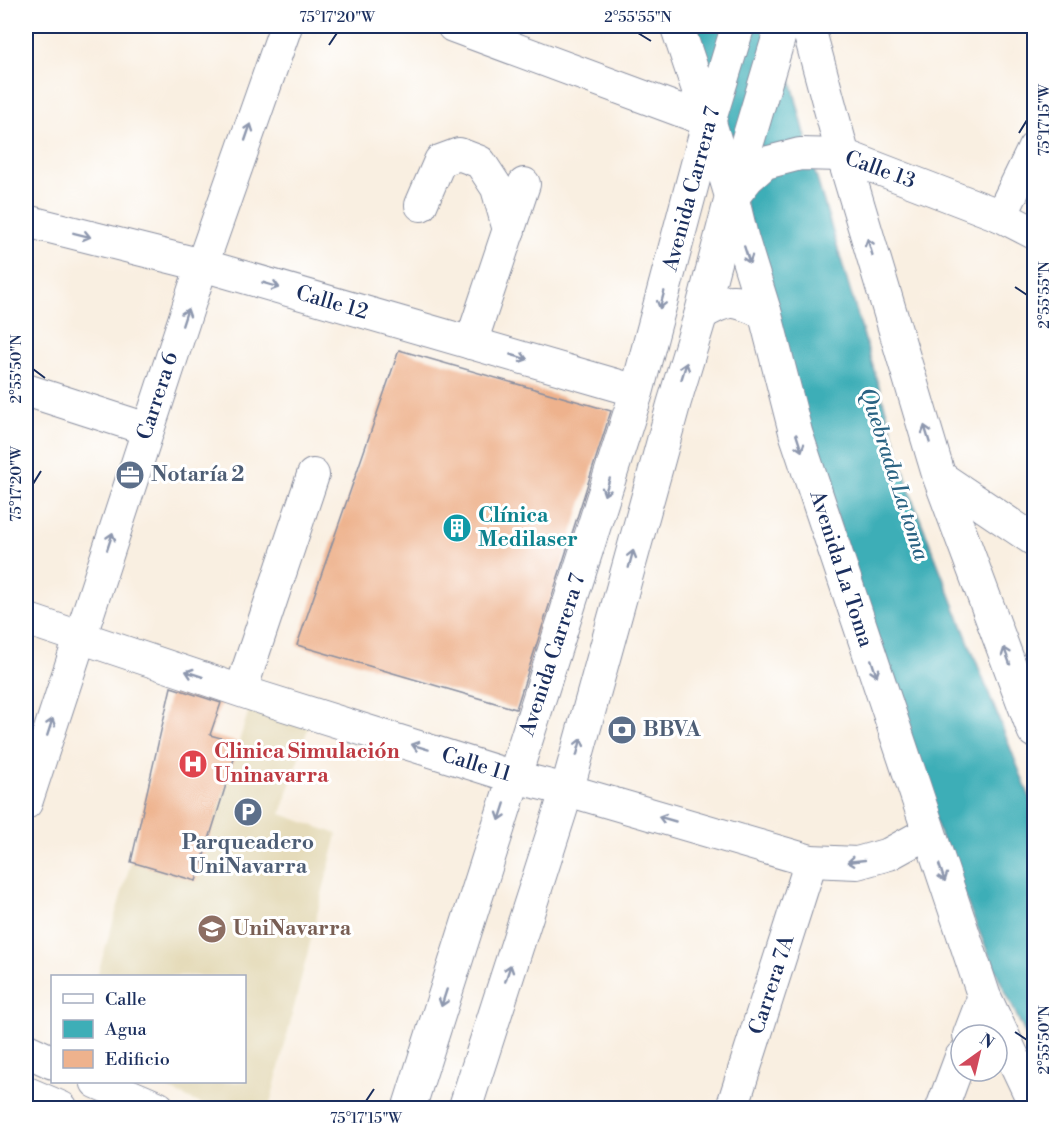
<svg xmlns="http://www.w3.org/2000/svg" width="1060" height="1134" font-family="'Libre Bodoni',serif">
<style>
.built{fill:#e5dbba}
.water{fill:#3eaeb7;stroke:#2c6e8a;stroke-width:1.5}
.building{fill:#eeb28d}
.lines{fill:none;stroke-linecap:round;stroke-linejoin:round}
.minor-casing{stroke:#8a8fa0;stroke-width:34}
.major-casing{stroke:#8a8fa0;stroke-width:35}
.minor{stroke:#fff;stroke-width:32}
.major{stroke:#fff;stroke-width:33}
.oneway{stroke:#8d97ae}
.ticks{fill:none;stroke:#1b2f5e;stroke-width:2}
.labels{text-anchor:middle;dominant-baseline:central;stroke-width:6;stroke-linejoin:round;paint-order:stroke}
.street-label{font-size:21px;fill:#1b2f5e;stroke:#fff}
.service-label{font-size:21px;font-weight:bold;fill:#4e5e75;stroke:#fff;text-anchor:start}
.culture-label{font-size:21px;font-weight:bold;fill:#0d838f;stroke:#fff;text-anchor:start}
.health-label{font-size:21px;font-weight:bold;fill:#be3a42;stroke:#fff;text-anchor:start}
.education-label{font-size:21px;font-weight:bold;fill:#785e54;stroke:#fff;text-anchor:start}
.water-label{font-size:22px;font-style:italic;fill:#296282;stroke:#fff}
.neatline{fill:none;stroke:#1b2f5e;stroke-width:2}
.ticks-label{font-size:15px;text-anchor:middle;fill:#1b2f5e}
</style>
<rect width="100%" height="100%" fill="#fff"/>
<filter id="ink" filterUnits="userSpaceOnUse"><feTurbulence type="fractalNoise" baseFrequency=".0167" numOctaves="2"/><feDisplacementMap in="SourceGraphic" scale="12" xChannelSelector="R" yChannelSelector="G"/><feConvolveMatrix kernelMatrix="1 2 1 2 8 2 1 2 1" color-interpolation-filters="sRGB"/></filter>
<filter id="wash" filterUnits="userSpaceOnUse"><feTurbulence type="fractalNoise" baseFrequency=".008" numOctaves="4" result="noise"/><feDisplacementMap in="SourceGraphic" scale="24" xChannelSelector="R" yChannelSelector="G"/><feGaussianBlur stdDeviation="1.35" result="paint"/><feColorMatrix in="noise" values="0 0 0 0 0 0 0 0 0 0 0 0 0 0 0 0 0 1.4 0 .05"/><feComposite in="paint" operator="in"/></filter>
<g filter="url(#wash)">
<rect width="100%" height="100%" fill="#f9efe1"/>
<!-- built -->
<polygon class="built" points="251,703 310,721 281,814 337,834 269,1108 210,1108 152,1082 244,1082 244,976 97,976 131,862 196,881"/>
<!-- water -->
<polygon class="water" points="697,26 777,26 814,169 913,501 1034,808 1034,1052 998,976 946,853 803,413"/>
<g id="blocks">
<!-- building -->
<g class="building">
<polygon points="399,350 611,411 516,709 297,645"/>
<polygon points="171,687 221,703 210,735 239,743 196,881 131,862"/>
</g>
</g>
</g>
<g filter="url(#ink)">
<use href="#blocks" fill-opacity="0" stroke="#8a8fa0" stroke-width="1.5"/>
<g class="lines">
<!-- minor casing -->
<g class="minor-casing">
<g id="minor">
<polyline points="453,26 709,121"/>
<polyline points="732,198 748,178 765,163 800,154 843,155 1001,216 1034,233"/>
<polyline points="421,205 440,161 459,154 480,162 497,188 509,230"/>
<polyline points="1001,216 1034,148"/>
<polyline points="26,221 202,265 637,391"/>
<polyline points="471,343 524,184"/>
<polyline points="26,390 147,429"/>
<polyline points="939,476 1034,540"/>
<polyline points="26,619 259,697 514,777 567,790 811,861 857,863 889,854 929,832"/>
<polyline points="241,690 313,475"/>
<polyline points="26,803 202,265 286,26"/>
<polyline points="969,1035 984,996"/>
<polyline points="732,1108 811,861"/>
<polyline points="942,1108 961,1057"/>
</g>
</g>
<!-- major casing -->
<g class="major-casing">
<g id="major">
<polyline points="677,26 709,121 732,198 742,239 765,313 796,434 984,996 1034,1102"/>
<polyline points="808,26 843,155 939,476 1034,731"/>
<path d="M701,314c29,-18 35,-15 64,-1"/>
<polyline points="26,1050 52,1062"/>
<polyline points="97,1082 158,1108"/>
<polyline points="26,1093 61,1108"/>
<polyline points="409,1108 637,391 709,121 738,26"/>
<polyline points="465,1108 567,790 674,403 701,314 735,184 782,26"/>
</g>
</g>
<!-- minor -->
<use href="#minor" class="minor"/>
<!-- major -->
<use href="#major" class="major"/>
</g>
<!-- one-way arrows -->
<defs><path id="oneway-shaft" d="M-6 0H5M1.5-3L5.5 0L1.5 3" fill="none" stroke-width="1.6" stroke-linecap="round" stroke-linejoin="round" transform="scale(1.5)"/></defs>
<g class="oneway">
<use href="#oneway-shaft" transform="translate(248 132) rotate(-71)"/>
<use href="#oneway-shaft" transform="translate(82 235) rotate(14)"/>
<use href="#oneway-shaft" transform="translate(870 247) rotate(-107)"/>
<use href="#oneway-shaft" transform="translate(747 255) rotate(72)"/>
<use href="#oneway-shaft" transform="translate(271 285) rotate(16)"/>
<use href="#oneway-shaft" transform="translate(662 300) rotate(105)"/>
<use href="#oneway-shaft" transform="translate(185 317) rotate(-72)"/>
<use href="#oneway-shaft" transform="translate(519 357) rotate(16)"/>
<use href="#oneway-shaft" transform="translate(684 371) rotate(-73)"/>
<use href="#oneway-shaft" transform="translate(927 434) rotate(-107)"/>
<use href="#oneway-shaft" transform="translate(799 443) rotate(72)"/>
<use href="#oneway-shaft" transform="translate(607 487) rotate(108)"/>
<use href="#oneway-shaft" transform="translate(110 541) rotate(-72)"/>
<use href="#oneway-shaft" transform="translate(631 559) rotate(-75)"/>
<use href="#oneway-shaft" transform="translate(1007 656) rotate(-110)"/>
<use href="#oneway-shaft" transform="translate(874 668) rotate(72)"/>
<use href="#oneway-shaft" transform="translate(194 674) rotate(-161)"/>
<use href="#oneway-shaft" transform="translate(50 727) rotate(-72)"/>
<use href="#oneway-shaft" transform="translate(420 747) rotate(-163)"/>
<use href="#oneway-shaft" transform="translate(579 747) rotate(-75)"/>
<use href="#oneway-shaft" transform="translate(502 812) rotate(108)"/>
<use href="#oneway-shaft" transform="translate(667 819) rotate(-164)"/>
<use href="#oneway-shaft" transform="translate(856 861) rotate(174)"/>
<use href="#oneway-shaft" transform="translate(942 873) rotate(71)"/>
<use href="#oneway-shaft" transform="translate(508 973) rotate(-72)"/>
<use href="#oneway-shaft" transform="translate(444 998) rotate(108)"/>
</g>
</g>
<!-- ticks -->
<path class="ticks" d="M638,33l13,8M329,45l8,-12M1019,133l8,-13M1015,287l12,8M33,369l12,9M33,484l8,-13M1015,1032l12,8M366,1101l8,-12"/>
<!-- icons -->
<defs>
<g id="office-disc" transform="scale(1.5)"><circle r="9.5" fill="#5c6f8a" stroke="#fff"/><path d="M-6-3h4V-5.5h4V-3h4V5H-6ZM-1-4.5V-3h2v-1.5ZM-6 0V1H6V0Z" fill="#fff"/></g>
<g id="building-disc" transform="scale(1.5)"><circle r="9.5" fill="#0f9aa8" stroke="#fff"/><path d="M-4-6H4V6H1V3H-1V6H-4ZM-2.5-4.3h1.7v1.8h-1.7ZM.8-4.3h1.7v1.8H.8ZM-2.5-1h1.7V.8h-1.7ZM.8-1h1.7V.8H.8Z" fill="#fff"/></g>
<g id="bank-disc" transform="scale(1.5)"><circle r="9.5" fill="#5c6f8a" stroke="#fff"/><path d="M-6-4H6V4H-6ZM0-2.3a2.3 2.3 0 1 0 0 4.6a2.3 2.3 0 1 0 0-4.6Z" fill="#fff"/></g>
<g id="hospital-disc" transform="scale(1.5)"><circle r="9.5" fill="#e0444e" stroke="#fff"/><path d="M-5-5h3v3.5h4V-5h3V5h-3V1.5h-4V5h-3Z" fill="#fff"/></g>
<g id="parking-disc" transform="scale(1.5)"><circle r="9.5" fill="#5c6f8a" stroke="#fff"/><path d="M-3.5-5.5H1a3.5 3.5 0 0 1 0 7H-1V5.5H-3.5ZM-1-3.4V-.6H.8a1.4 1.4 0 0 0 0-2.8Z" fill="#fff"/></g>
<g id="university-disc" transform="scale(1.5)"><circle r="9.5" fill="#8d6e63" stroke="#fff"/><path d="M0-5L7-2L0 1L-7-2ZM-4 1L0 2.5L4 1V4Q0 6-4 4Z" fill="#fff"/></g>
</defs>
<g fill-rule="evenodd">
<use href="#office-disc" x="130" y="475"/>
<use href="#building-disc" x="457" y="528"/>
<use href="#bank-disc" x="622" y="730"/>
<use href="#hospital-disc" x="193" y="764"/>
<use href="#parking-disc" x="248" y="812"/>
<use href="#university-disc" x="212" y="929"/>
</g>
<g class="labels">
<!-- street labels -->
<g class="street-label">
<text transform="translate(880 170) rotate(20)">Calle 13</text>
<text transform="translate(692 189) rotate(-75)">Avenida Carrera 7</text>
<text transform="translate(332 303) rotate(16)">Calle 12</text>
<text transform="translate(158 396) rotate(-72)">Carrera 6</text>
<text transform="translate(841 569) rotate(72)">Avenida La Toma</text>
<text transform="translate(553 655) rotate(-72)">Avenida Carrera 7</text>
<text transform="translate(476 765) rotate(17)">Calle 11</text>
<text transform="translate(772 985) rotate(-72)">Carrera 7A</text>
</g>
<!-- service labels -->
<g class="service-label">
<text x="151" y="475">Notaría 2</text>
<text x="643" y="730">BBVA</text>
<text x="248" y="843" text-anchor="middle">Parqueadero<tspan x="248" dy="24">UniNavarra</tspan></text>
</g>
<!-- culture labels -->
<g class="culture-label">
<text x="478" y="516">Clínica<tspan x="478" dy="24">Medilaser</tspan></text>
</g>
<!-- health labels -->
<g class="health-label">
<text x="214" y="752">Clinica Simulación<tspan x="214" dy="24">Uninavarra</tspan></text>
</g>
<!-- education labels -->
<g class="education-label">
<text x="233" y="929">UniNavarra</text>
</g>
<!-- water labels -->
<g class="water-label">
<text transform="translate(894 474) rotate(72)">Quebrada La toma</text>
</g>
</g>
<!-- margin -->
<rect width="1060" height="1134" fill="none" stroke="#fff" stroke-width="66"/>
<!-- legend -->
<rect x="51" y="975" width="195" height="108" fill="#ffffff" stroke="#a4acbf" stroke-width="1.5"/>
<rect x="63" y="994" width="30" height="9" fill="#ffffff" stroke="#a4acbf" stroke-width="1.5"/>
<text x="105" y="1005" font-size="18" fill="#1b2f5e">Calle</text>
<rect x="63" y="1020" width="30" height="18" fill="#3eaeb7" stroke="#a4acbf" stroke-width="1.5"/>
<text x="105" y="1035" font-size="18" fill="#1b2f5e">Agua</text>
<rect x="63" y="1050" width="30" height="18" fill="#eeb28d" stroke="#a4acbf" stroke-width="1.5"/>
<text x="105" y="1065" font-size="18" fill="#1b2f5e">Edificio</text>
<!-- north arrow -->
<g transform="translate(979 1053) rotate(34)"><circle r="28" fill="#ffffff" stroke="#a4acbf" stroke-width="1.5"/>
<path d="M0-4.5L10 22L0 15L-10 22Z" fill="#d1495b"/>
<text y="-9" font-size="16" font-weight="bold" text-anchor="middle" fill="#1b2f5e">N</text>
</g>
<rect x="33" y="33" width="994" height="1068" class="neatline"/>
<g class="ticks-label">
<text x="337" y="22">75°17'20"W</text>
<text x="638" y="22">2°55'55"N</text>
<text transform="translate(1044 120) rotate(-90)" y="5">75°17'15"W</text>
<text transform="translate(1044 295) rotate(-90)" y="5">2°55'55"N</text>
<text transform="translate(16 369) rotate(-90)" y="5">2°55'50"N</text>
<text transform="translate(16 484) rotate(-90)" y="5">75°17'20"W</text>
<text transform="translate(1044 1040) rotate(-90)" y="5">2°55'50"N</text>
<text x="366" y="1123">75°17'15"W</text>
</g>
</svg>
